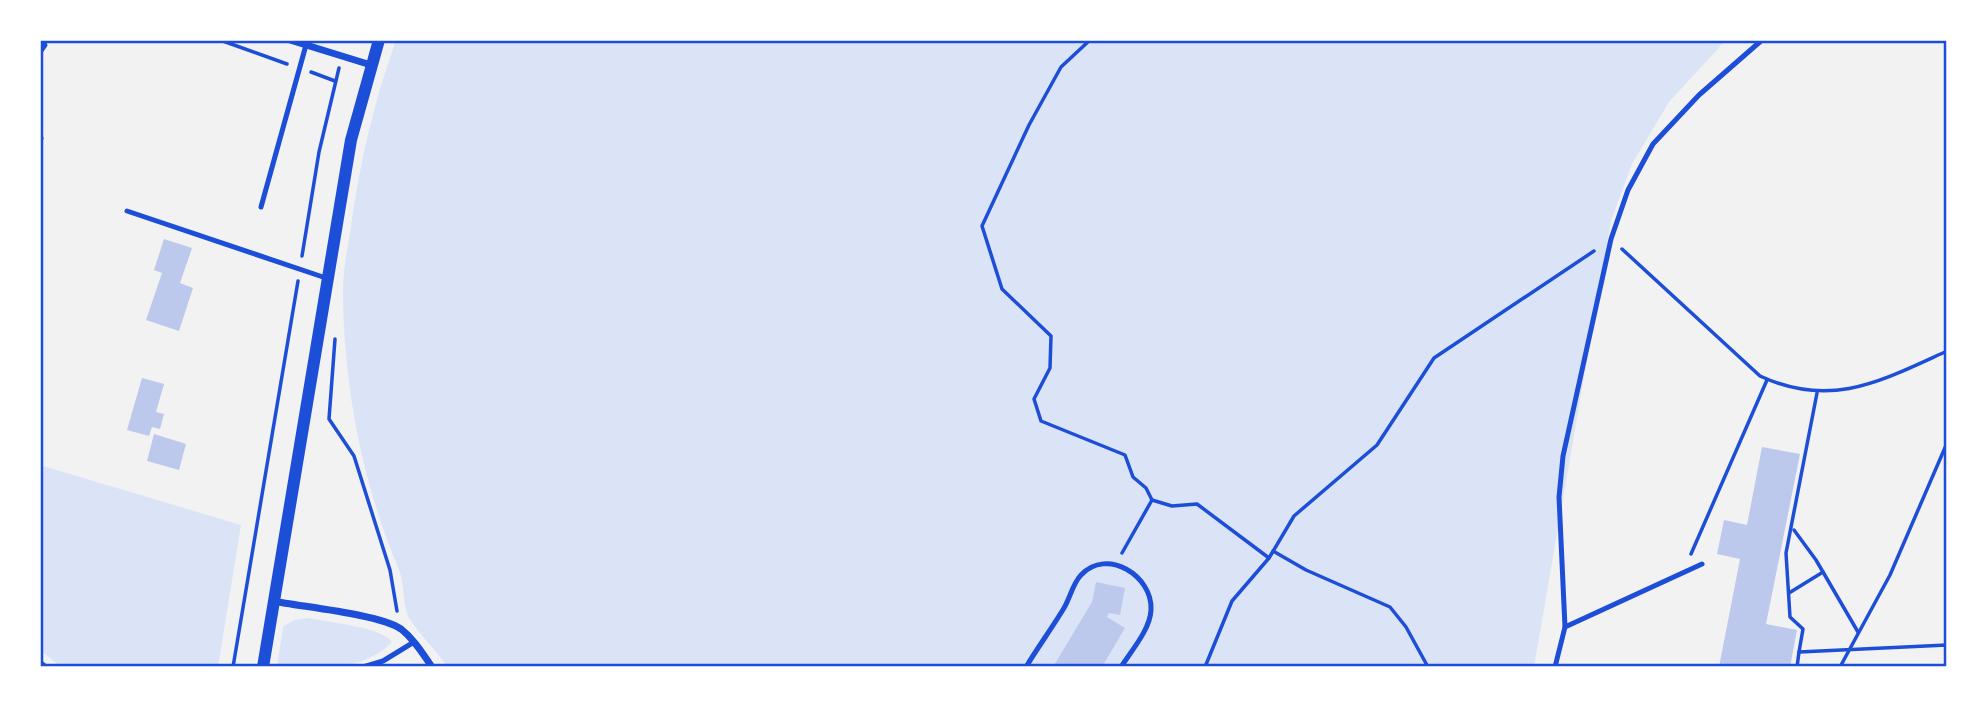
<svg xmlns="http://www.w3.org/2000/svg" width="1987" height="707" font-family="Karla,sans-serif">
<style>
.green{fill:#dbe4f7}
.building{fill:#bdc9ec}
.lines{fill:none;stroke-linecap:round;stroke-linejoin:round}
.path{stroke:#1d4ed8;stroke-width:3.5}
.service{stroke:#1d4ed8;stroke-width:5}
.minor{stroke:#1d4ed8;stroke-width:7}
.tertiary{stroke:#1d4ed8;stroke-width:12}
.neatline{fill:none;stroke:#1d4ed8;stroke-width:2.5}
</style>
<rect width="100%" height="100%" fill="#f2f2f2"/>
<!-- green -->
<g class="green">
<path d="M396,40h1330l-57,62 -37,62 -21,57 -77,446h-1087c-10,-17 -26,-30 -36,-46 -9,-13 -6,-36 -12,-51 -37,-87 -56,-187 -56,-281 0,-20 5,-42 8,-63 9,-65 23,-124 45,-186z"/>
<polygon points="40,465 241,525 218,667 61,667 40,650"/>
<path d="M308,618c19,4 74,9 84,24 -30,31 -75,25 -115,25l6,-40 11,-7z"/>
</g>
<!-- building -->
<g class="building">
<polygon points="164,239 192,248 180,283 193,288 179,331 146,320 162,273 154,270"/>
<polygon points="142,378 164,384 156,412 164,414 160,429 152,427 149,436 127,430"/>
<polygon points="154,434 186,444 179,470 147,461"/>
<polygon points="1762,447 1800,454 1766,624 1797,630 1790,667 1719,667 1740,559 1717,554 1724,520 1747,525"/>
<polygon points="1096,582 1125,588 1120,615 1109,613 1107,617 1125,628 1102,667 1053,667 1092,602"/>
</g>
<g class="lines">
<!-- path -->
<g class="path">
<polyline points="220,40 287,64"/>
<polyline points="1090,40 1061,67 1029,125 982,226 1002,289 1051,336 1050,368 1034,399 1041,421 1125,455 1133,477 1146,488 1152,500 1172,506 1197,504 1269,558"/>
<polyline points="311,72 335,81"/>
<path d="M1622,249l138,127c71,33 121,5 187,-25"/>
<polyline points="302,256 319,152 339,68"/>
<polyline points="335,339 329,419 354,456 390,570 397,611"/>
<polyline points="1817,393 1786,553 1790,617 1803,629 1799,652 1947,645"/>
<polyline points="1794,530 1816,560 1858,632"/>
<polyline points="1273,551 1306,570 1390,607 1406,627 1428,667"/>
<polyline points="1122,553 1152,500"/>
<polyline points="1691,554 1767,380"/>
<polyline points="1789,593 1823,572"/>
<polyline points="40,661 47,667"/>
<polyline points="233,667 298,281"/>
<polyline points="1205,667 1232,601 1269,558 1294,516 1377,445 1434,358 1594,251"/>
<polyline points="1797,667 1799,652"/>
<polyline points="1840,667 1890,575 1947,443"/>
</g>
<!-- service -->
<g class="service">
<polyline points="40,52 45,45 41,40"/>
<polyline points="40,136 41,138"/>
<polyline points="261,207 306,45"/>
<polyline points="127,211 326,278"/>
<polyline points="1565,627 1559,497 1563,456 1611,239 1628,190 1653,144 1699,95 1762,40"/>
<polyline points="363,667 383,661 414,642"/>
<path d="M1026,667c12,-20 26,-39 38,-59 6,-10 9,-25 17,-33 26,-28 72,1 70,35 -1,20 -20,41 -30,57"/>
<polyline points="1555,667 1565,627 1702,564"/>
</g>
<!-- minor -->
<g class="minor">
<polyline points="290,40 371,65"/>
<path d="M273,601c29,6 106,13 128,28 13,10 22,25 31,38"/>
</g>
<!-- tertiary -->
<polyline class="tertiary" points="263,667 351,140 379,40"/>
</g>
<!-- border -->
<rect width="1987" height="707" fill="none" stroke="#ffffff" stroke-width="84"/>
<rect x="42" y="42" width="1903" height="623" class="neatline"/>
</svg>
